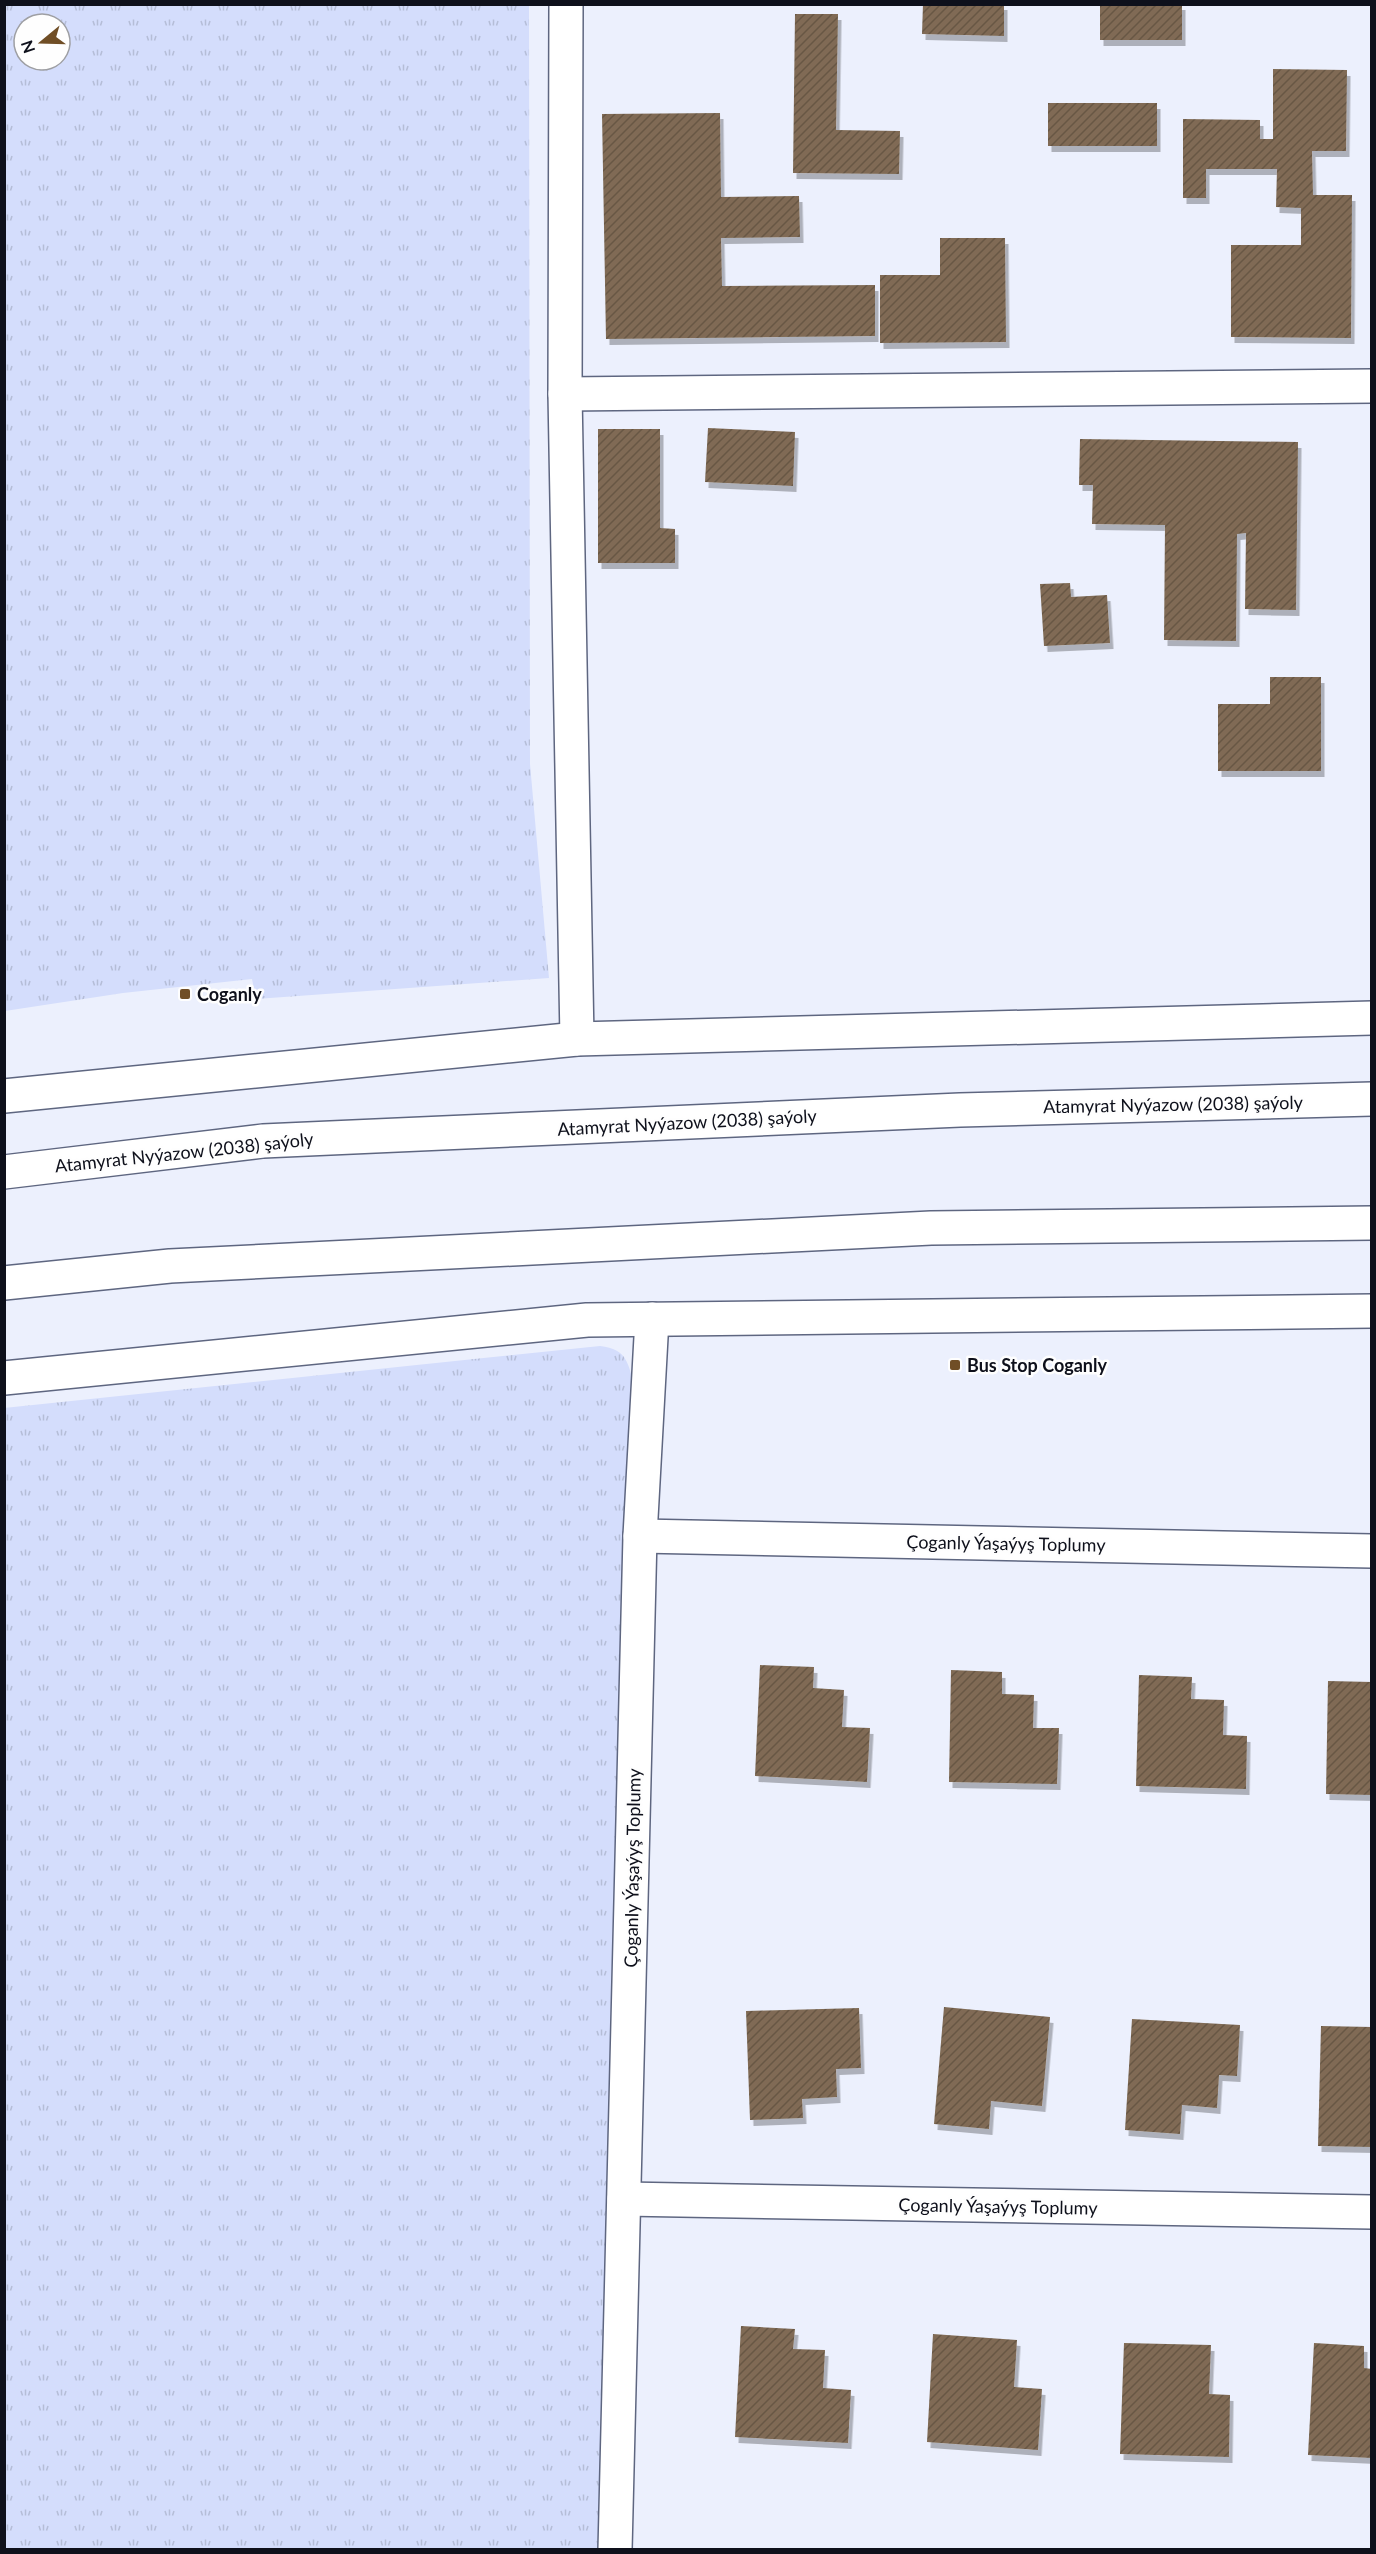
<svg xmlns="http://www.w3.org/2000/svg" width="1376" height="2554" font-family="Lato,sans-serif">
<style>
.grass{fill:url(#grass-tufts);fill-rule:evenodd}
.building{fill:url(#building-hatch);filter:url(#shadow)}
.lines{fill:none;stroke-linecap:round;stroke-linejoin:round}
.minor-casing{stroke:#5e6680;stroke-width:36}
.primary-casing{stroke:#5e6680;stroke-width:36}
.minor{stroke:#fff;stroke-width:33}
.primary{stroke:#fff;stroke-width:33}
.poi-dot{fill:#704e26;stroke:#fefefe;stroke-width:2}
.labels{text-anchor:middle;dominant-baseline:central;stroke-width:5;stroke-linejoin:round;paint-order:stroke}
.poi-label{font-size:18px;font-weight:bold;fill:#0e101b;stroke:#fefefe;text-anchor:start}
.street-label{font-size:18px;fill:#0e101b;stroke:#fefefe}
</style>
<defs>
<pattern id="grass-tufts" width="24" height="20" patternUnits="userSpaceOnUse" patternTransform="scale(1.5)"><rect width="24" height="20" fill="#d4ddfc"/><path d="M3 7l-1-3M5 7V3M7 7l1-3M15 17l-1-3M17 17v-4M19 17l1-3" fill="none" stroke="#b5bdd7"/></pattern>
<pattern id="building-hatch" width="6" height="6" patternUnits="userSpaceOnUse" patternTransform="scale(1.5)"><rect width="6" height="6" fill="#806b54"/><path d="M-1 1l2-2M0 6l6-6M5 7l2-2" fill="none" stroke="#675745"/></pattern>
<filter id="shadow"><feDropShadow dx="3.5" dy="6" stdDeviation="0" flood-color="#0004"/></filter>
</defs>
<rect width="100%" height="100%" fill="#ecf0fd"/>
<!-- grass -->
<g class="grass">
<path d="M5,4l524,1 1,759 19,214 -293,21 -4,-20 -129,14 -118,18zM24,24h36v36h-36z"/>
<path d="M600,1346c28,3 28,18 35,42l-32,1161h-598l-1,-1141z"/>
</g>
<!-- building -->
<g class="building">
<polygon points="923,4 1004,4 1004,36 922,34"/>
<rect x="1100" y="4" width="82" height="36"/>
<polygon points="795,14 838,14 836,130 900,131 899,174 793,173"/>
<polygon points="1273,69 1347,70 1346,151 1312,151 1313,195 1352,195 1351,338 1231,337 1231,245 1301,245 1301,208 1276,207 1277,169 1206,169 1206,198 1183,198 1183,119 1260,120 1260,139 1273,139"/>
<rect x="1048" y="103" width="109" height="43"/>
<polygon points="720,113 721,197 799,196 800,237 721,238 722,286 875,285 875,336 606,339 602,114"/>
<polygon points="940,238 1005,238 1006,342 880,343 880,275 940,275"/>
<polygon points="708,428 795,432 793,486 705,482"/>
<polygon points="598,429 660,429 660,528 675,529 675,563 598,563"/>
<polygon points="1080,439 1298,442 1296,610 1245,609 1246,533 1237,534 1236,641 1164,640 1165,525 1092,524 1093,485 1079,485"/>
<polygon points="1070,583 1071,597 1107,595 1110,643 1044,646 1040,584"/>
<polygon points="1270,677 1321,677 1321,771 1218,771 1218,704 1270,704"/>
<polygon points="760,1665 814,1667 813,1688 844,1690 842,1727 870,1728 867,1782 755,1776"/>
<polygon points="951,1670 1002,1672 1002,1694 1034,1695 1033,1728 1059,1728 1057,1784 949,1782"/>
<polygon points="1139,1675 1192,1677 1191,1699 1224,1700 1223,1735 1247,1736 1246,1789 1136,1786"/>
<polygon points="1328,1681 1372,1682 1372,1795 1326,1794"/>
<polygon points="944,2007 1050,2017 1042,2106 991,2101 989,2129 934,2124"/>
<polygon points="859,2008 861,2068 836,2069 837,2097 802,2099 803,2118 750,2120 746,2011"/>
<polygon points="1132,2019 1240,2025 1237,2076 1219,2075 1217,2108 1182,2105 1180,2134 1125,2130"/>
<polygon points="1321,2026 1372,2027 1372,2147 1318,2146"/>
<polygon points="741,2326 795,2329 793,2349 825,2350 823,2388 851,2390 848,2443 735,2437"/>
<polygon points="933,2334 1017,2340 1014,2387 1042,2389 1038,2450 927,2442"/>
<polygon points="1124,2343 1211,2345 1209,2394 1230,2395 1229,2457 1120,2454"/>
<polygon points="1314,2343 1364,2346 1364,2368 1372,2369 1372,2458 1308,2455"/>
</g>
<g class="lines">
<!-- minor casing -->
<g class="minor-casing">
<g id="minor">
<polyline points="566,4 565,394 577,1039"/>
<polyline points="565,394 1372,386"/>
<polyline points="4,1096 577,1039 1372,1018"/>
<polyline points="4,1378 587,1320 1372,1311"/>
<polyline points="640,1536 1372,1551"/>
<polyline points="624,2199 1372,2212"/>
<polyline points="615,2550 640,1536 652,1319"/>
</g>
</g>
<!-- primary casing -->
<g class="primary-casing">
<g id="primary">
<polyline points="4,1172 263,1141 960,1110 1372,1099"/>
<polyline points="4,1283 170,1266 931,1228 1372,1223"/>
</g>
</g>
<!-- minor -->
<use href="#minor" class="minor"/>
<!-- primary -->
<use href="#primary" class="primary"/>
</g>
<!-- markers -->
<g class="poi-dot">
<rect x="179" y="988" width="12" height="12" rx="3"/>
<rect x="949" y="1359" width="12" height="12" rx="3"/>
</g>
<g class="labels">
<!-- poi labels -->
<g class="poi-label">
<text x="197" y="994">Coganly</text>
<text x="967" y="1365">Bus Stop Coganly</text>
</g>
<!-- street labels -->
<g class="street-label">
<text transform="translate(1173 1104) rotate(-1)">Atamyrat Nyýazow (2038) şaýoly</text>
<text transform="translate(687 1122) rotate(-3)">Atamyrat Nyýazow (2038) şaýoly</text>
<text transform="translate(184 1152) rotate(-6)">Atamyrat Nyýazow (2038) şaýoly</text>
<text transform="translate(1006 1543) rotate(1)">Çoganly Ýaşaýyş Toplumy</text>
<text transform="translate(632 1868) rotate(-89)">Çoganly Ýaşaýyş Toplumy</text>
<text transform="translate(998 2206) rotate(1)">Çoganly Ýaşaýyş Toplumy</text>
</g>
</g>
<!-- border -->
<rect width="1376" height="2554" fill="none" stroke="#0e101b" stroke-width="12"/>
<!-- north arrow -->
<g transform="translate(42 42) rotate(251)"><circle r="28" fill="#fefefe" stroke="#9e9fa3" stroke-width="1.5"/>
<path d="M0-4.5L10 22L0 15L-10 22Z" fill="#704e26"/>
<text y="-9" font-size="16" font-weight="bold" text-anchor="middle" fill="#0e101b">N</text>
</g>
</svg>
